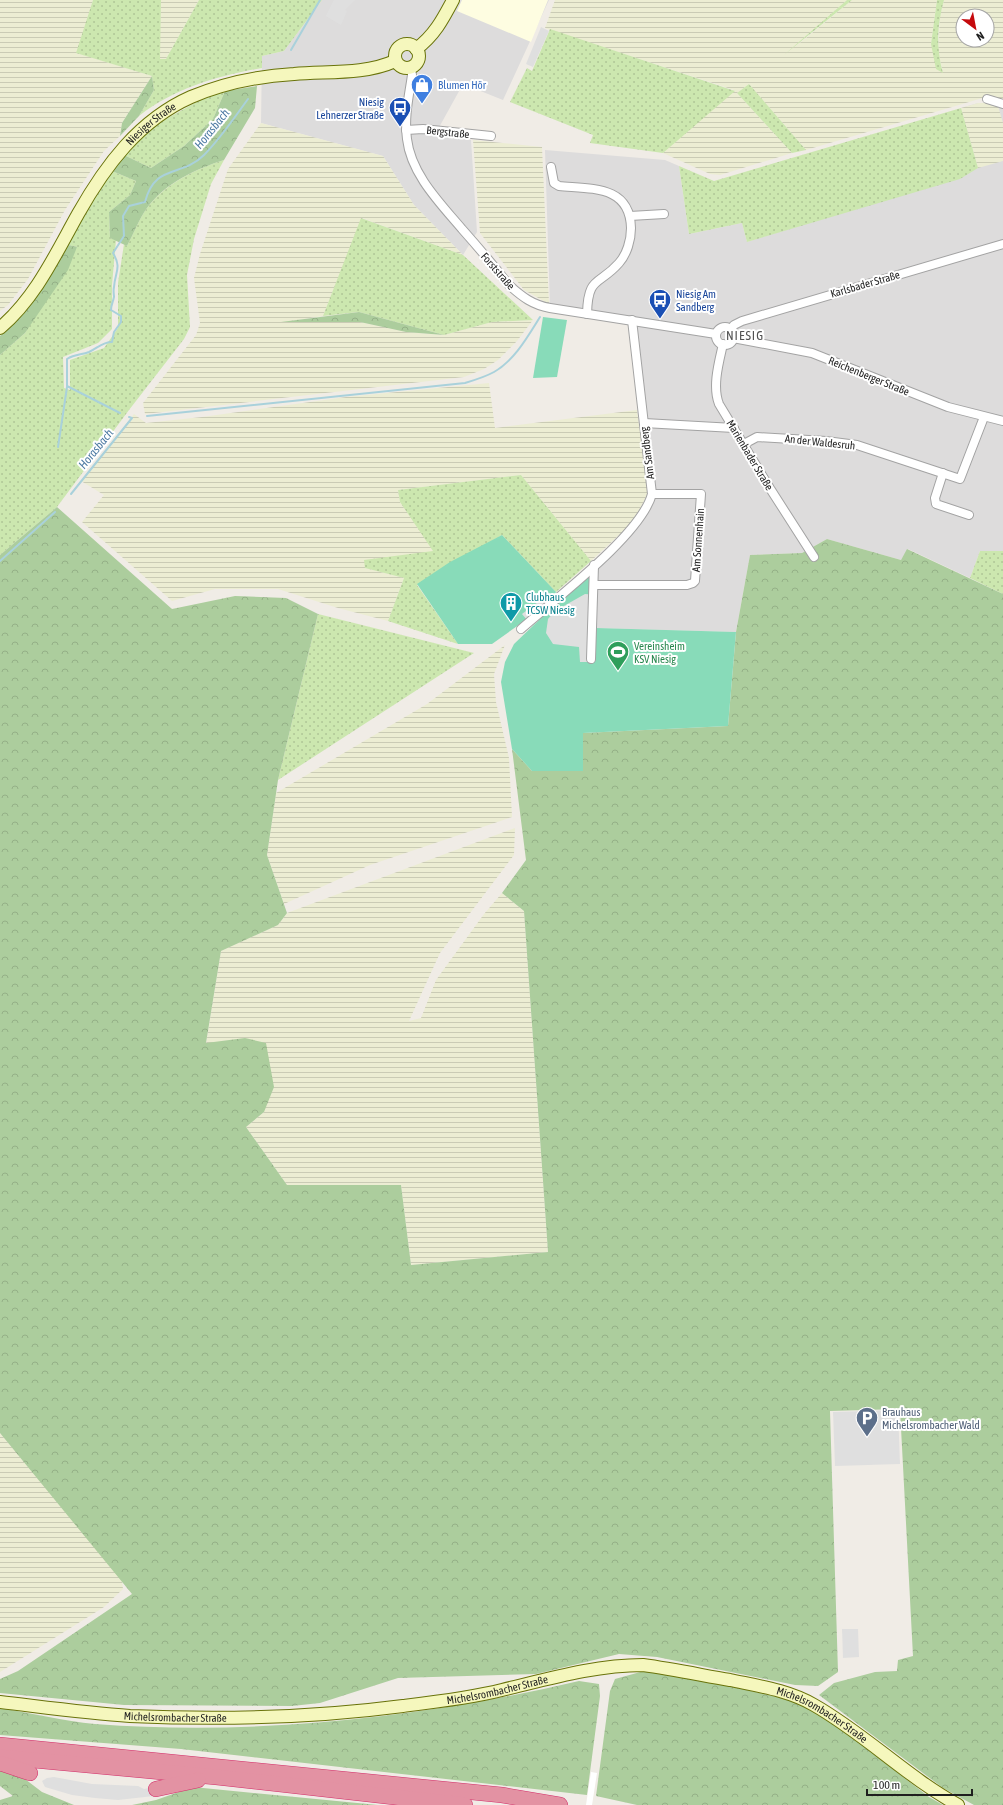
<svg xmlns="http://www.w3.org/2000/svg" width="1003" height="1805" font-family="'Asap Condensed',sans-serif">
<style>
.residential{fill:#dddcdc}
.education{fill:#fefde1}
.farmland{fill:url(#farmland-rules);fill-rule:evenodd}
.grass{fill:url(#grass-dots)}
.forest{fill:url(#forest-crowns)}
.pitch{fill:#88dbb9}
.parking{fill:#dfdfdf}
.pier{fill:#fff}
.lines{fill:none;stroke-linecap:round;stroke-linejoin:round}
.stream{stroke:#a9d1db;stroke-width:2}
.street-casing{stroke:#a3a3a3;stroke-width:10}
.secondary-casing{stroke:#69730a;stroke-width:14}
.highway-casing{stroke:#d32e6a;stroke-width:16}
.street{stroke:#fff;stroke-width:8}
.secondary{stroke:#f5f7bd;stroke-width:12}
.highway{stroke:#e392a3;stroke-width:15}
.labels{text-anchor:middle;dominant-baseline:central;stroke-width:4;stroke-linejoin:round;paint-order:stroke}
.shop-label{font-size:11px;fill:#366cbe;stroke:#fff;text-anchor:start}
.transit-label{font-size:11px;fill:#164399;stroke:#fff;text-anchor:end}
.street-label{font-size:11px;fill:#1f1f1f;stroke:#fff}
.culture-label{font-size:11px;fill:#0d838f;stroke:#fff;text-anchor:start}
.leisure-label{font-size:11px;fill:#27864d;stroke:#fff;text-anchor:start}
.service-label{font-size:11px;fill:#4e5e75;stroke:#fff;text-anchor:start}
.water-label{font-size:12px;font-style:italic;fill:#4d7aa3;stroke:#fff}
.quarter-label{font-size:13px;letter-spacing:1px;fill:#525252;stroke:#fff}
</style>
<defs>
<pattern id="farmland-rules" width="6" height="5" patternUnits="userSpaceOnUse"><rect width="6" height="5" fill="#ecedd3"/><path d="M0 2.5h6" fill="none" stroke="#cacbb5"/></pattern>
<pattern id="grass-dots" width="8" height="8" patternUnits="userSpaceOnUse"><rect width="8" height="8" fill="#cce7af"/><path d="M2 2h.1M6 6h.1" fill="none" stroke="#afc696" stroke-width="1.8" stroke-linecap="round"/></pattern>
<pattern id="forest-crowns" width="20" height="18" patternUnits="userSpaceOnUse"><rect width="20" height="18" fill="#accd9d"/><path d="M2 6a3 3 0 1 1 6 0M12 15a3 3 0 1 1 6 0" fill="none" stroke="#94b087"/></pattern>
</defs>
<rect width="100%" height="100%" fill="#f0ece6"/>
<!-- residential -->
<g class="residential">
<polygon points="322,0 549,0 503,100 463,84 437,131 471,140 477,232 463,255 414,205 383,156 261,123 262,56 284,51"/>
<polygon points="978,103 988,103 1003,108 1003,551 980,551 970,578 908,549 901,560 827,539 802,553 750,555 736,632 596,628 597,571 599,562 636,528 655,498 634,317 550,306 545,150 665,160 679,166 689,234 742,223 747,242 978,168 961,108"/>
</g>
<!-- education -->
<polygon class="education" points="462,0 548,0 531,42 457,11"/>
<!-- farmland -->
<g class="farmland">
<polygon points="0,0 93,0 77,53 152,76 122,123 120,136 104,151 65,210 28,279 8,305 0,311"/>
<polygon points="161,0 199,0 166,59 159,59"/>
<path d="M555,0h292l-52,47 57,-47h85l-6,44 12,28 -5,-19 2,-37 4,-16h59v100l-17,-3 -180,53 -57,-66 -12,9 55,60 -72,22 -10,-1 -47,-21 71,-63 -189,-62zM963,16h24v24h-24z"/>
<polygon points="978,103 988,103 998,106 1003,123 1003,161 978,168 961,108"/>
<polygon points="261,123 383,156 414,205 463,255 362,218 323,316 285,322 360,322 406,332 444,335 492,322 533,320 517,341 498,360 484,369 464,377 145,414 143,403 196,335 200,323 194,278 200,254 228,169"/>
<polygon points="473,140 542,147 549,304 524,290 480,233"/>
<polygon points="489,383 495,428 637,410 648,493 633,522 591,561 521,475 398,490 400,502 434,551 365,568 404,578 388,621 338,608 278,589 215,589 172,601 82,522 104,495 81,481 134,414 146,423 202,417 346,397"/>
<polygon points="505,645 494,674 496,702 509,758 512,817 370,865 284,904 267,855 276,793 427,704"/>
<polygon points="515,828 514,855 440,953 409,1021 421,1018 436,980 484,914 502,893 524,911 548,1252 411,1265 401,1185 287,1185 246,1127 264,1112 206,1044 221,951 278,925 287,913"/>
<polygon points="0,1433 122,1580 123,1589 104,1607 0,1672"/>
</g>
<!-- grass -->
<g class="grass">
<path d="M93,0h68l-1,59h6l33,-59h123l-38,51 -22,5v12c-45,8 -87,20 -123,48l15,-26 -2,-14 -76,-23z"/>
<polygon points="847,0 852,0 784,55"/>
<path d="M937,0h7c-7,25 -8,48 -1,73l-7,-4 -5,-25z"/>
<polygon points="550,29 735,91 663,153 590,143 593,135 510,102 527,68 532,71"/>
<polygon points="749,84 806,150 792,153 737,93"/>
<polygon points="225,91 213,119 184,146 151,168 124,155 157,124 202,99"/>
<polygon points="961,108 978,168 960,179 747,242 742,223 689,234 679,166 714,181"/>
<path d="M224,160l-13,24 -17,55 -7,36 3,52 -6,12 -55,71 -72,97 -57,48v-200l25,-22 52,-86 -9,-2 23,-44 21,-30 24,10 -6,14 -21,17 1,26 6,2 -4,45v44l-14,14 -35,14 1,31 6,2v-30l34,-12 14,-20v-45l6,-39 3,2c7,-13 12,-27 20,-38 19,-25 49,-39 77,-48z"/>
<polygon points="361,218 463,255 533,320 492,322 444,335 359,312 323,316"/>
<polygon points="521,475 591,561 556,592 502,535 417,585 458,644 388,621 404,578 365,568 364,560 433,551 400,502 398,490"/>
<polygon points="980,551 1003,551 1003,594 970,578"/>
<polygon points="318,614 474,653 278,780"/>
</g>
<!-- forest -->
<g class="forest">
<polygon points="152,76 154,90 139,116 120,136 122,123"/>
<path d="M257,86l-2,22 -31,52c-28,9 -59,23 -77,48 -8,11 -13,25 -20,38l-17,-8 -1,-26 21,-17 6,-14 -24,-10 12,-16 27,13 33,-22 29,-27 12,-28z"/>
<path d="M68,245l9,2 -9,23 -43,63 -25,22v-19c30,-26 50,-57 68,-91z"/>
<polygon points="359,312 444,335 406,332 360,322 281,322"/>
<polygon points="57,507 172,609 235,596 286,598 318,614 278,780 267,855 287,913 278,925 221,951 206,1043 245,1038 266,1043 274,1087 264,1112 246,1127 287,1185 401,1185 411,1265 548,1252 524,911 502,893 526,860 512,749 532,771 583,771 583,733 728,726 736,632 750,555 802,553 827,539 901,560 907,549 1003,594 1003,1805 974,1805 943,1788 819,1695 834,1683 875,1672 897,1671 898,1660 913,1656 900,1409 830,1411 838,1672 818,1686 795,1685 657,1657 619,1654 536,1674 398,1678 320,1703 292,1706 124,1705 0,1693 0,1679 18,1671 132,1594 0,1433 0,555"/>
<polygon points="644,1671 726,1685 781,1698 798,1703 818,1714 849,1735 929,1797 943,1805 637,1805 596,1796 610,1691 615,1679"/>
<path d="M579,1681l20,3 1,12 -13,99 -406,-46 -181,-14v-27c31,5 64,13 95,16 163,12 326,-6 484,-43z"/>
<polygon points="0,1766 21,1776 42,1792 74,1805 0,1805 0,1800 13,1796 0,1786"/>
<polygon points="193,1787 378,1805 132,1805 156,1800"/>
</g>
<!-- pitch -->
<g class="pitch">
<polygon points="543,317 567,320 557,377 533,378"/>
<polygon points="502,535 556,592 551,602 492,644 458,644 417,584 450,562"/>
<polygon points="597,571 596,628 736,632 728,726 583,733 583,771 532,771 512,749 501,682 505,662 514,644 585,576"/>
</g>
<!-- parking -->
<g class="parking">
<polygon points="334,0 355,0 345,10 347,11 341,25 326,16"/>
<polygon points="541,27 549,31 533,67 526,64"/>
<polygon points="585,594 597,595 595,662 580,662 579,647 553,644 546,633 548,619 555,611"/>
<polygon points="546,596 551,602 527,620 522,614"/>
<polygon points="898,1410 900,1464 835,1466 833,1412"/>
<polygon points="842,1629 858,1629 859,1657 843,1658"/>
<polygon points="54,1777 92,1784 138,1786 144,1789 155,1787 155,1791 153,1796 145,1797 118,1800 95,1798 72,1795 45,1787 42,1781 47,1778"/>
</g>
<!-- pier -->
<polygon class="pier" points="591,1772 597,1773 592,1805 586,1805"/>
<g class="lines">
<!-- stream -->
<g class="stream">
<polyline points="291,50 320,0"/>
<path d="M120,413l-53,-27v-27c8,-5 14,-4 22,-7 9,-4 13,-10 23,-10l2,-10 7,-10v-6l-10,-6c0,-5 2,-8 3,-13 0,-3 -1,-6 0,-10 1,-15 8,-19 -1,-34l11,-17 -1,-20 6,-10 16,-4c10,-39 36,-24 59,-47 17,-17 30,-37 44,-56"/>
<path d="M147,416l318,-33c10,-3 20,-6 29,-11 21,-12 34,-36 46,-55"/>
<polyline points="58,447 67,387"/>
<polyline points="71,494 132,418 129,417"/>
<polyline points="0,561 55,512"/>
</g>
<!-- street casing -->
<g class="street-casing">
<g id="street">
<path d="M411,68l1,7c-3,21 -8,42 -5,64 4,35 33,64 55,90 16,18 32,37 47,56 13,12 24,20 41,23l166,26"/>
<polyline points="987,99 1003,104"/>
<polyline points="406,130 423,129 491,136"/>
<path d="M551,167l3,16 5,3c32,3 71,-1 72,42 0,12 -4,26 -12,35 -20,23 -31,12 -32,51"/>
<polyline points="630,216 664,214"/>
<circle cx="725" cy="336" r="9"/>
<polyline points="731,329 734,325 742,321 1003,244"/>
<polyline points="733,338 812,353 948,407 1003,421"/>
<path d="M723,344c-4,18 -11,42 -4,60l52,86 43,67"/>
<polyline points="644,423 734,428"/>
<polyline points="744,444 757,437 826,441 857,445 960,479 984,417"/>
<polyline points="943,473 935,498 936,504 969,515"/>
<polyline points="594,585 687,585 693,583 695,581 701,494 652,494"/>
<path d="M521,629c34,-30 120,-94 131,-135l-20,-174"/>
<polyline points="591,659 594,565"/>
</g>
</g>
<!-- secondary casing -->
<g class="secondary-casing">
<g id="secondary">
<circle cx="407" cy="56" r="12"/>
<path d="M416,49c18,-13 27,-30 37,-49"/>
<path id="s1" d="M0,328c36,-31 55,-73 78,-114 27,-48 61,-94 113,-117 33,-14 68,-21 103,-23 33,-3 70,1 101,-13"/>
<path id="s2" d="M0,1702c43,5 86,11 130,14 91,4 182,2 273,-10 33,-4 67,-8 99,-16 46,-11 93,-25 141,-25 29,4 58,10 87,15 28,6 58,10 84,25 51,29 93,72 144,100"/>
</g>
</g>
<!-- highway casing -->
<g class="highway-casing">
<g id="highway">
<polyline points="0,1745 502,1795 560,1805"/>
<polyline points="0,1757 216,1777 465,1805"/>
<polyline points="3,1764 30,1773"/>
<polyline points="156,1789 198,1780"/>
</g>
</g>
<!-- street -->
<use href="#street" class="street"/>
<!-- secondary -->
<use href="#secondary" class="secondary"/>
<!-- highway -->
<use href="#highway" class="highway"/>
</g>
<!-- icons -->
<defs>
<g id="shop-pin" transform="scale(1.15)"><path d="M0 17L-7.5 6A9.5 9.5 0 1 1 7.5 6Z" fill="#3f7fe0" stroke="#fff"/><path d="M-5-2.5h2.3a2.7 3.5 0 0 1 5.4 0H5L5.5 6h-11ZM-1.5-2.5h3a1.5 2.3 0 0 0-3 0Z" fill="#fff"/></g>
<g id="bus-pin" transform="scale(1.15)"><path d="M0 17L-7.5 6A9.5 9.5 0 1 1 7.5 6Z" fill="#1a4fb4" stroke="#fff"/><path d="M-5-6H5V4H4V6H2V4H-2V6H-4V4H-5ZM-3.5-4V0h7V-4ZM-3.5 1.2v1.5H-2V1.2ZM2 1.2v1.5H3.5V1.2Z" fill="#fff"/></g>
<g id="building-pin" transform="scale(1.15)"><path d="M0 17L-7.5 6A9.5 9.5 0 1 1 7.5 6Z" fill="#0f9aa8" stroke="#fff"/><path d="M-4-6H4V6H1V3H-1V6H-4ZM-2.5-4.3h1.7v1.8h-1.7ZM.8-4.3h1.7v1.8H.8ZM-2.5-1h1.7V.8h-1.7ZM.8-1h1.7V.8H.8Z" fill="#fff"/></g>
<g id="stadium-pin" transform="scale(1.15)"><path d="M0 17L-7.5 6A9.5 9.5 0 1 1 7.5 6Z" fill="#2e9e5b" stroke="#fff"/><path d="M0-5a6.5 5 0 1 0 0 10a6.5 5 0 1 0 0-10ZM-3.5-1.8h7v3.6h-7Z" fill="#fff"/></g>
<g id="parking-pin" transform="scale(1.15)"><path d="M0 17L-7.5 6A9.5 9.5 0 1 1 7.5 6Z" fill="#5c6f8a" stroke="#fff"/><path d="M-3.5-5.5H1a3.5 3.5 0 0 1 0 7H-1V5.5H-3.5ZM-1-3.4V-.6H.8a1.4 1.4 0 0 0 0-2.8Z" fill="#fff"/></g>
</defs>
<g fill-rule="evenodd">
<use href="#shop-pin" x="422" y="85"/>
<use href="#bus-pin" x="400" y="108"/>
<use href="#bus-pin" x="660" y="300"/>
<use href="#building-pin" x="511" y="603"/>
<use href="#stadium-pin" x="618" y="652"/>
<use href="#parking-pin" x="867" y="1418"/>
</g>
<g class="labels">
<!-- shop labels -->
<g class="shop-label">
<text x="438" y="85">Blumen Hör</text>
</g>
<!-- transit labels -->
<g class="transit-label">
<text x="384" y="102">Niesig<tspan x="384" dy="13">Lehnerzer Straße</tspan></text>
<text x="676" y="294" text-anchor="start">Niesig Am<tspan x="676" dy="13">Sandberg</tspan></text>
</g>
<!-- street labels -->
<g class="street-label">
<text stroke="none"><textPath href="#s1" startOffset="256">Niesiger Straße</textPath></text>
<text transform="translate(448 132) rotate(6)">Bergstraße</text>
<text transform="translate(498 271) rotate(49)">Forststraße</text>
<text transform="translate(865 284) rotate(-16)">Karlsbader Straße</text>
<text transform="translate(869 376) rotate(22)">Reichenberger Straße</text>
<text transform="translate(820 442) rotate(6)">An der Waldesruh</text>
<text transform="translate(647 453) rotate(-97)">Am Sandberg</text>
<text transform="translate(750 455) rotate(59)">Marienbader Straße</text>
<text transform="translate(698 540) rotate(-86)">Am Sonnenhain</text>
<text stroke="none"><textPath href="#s2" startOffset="500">Michelsrombacher Straße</textPath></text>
<text stroke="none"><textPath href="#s2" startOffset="176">Michelsrombacher Straße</textPath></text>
<text stroke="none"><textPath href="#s2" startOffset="836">Michelsrombacher Straße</textPath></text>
</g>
<!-- culture labels -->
<g class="culture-label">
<text x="526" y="597">Clubhaus<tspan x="526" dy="13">TCSW Niesig</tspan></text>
</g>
<!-- leisure labels -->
<g class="leisure-label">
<text x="634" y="646">Vereinsheim<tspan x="634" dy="13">KSV Niesig</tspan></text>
</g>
<!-- service labels -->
<g class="service-label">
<text x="882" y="1412">Brauhaus<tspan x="882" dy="13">Michelsrombacher Wald</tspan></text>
</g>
<!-- water labels -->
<g class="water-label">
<text transform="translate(212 129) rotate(-51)">Horasbach</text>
<text transform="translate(96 449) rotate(-51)">Horasbach</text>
</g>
<!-- quarter labels -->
<g class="quarter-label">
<text x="745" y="335">NIESIG</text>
</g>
</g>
<!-- north arrow -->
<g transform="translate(975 28) rotate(148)"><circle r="19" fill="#ffffff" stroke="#a5a5a5"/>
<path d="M0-3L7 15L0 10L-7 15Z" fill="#c50a0d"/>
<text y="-6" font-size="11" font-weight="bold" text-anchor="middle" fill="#1f1f1f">N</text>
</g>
<!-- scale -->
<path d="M867 1789v6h105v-6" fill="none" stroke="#1f1f1f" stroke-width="2"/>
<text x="873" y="1789" font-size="12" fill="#1f1f1f" stroke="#ffffff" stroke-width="3" paint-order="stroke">100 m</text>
</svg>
